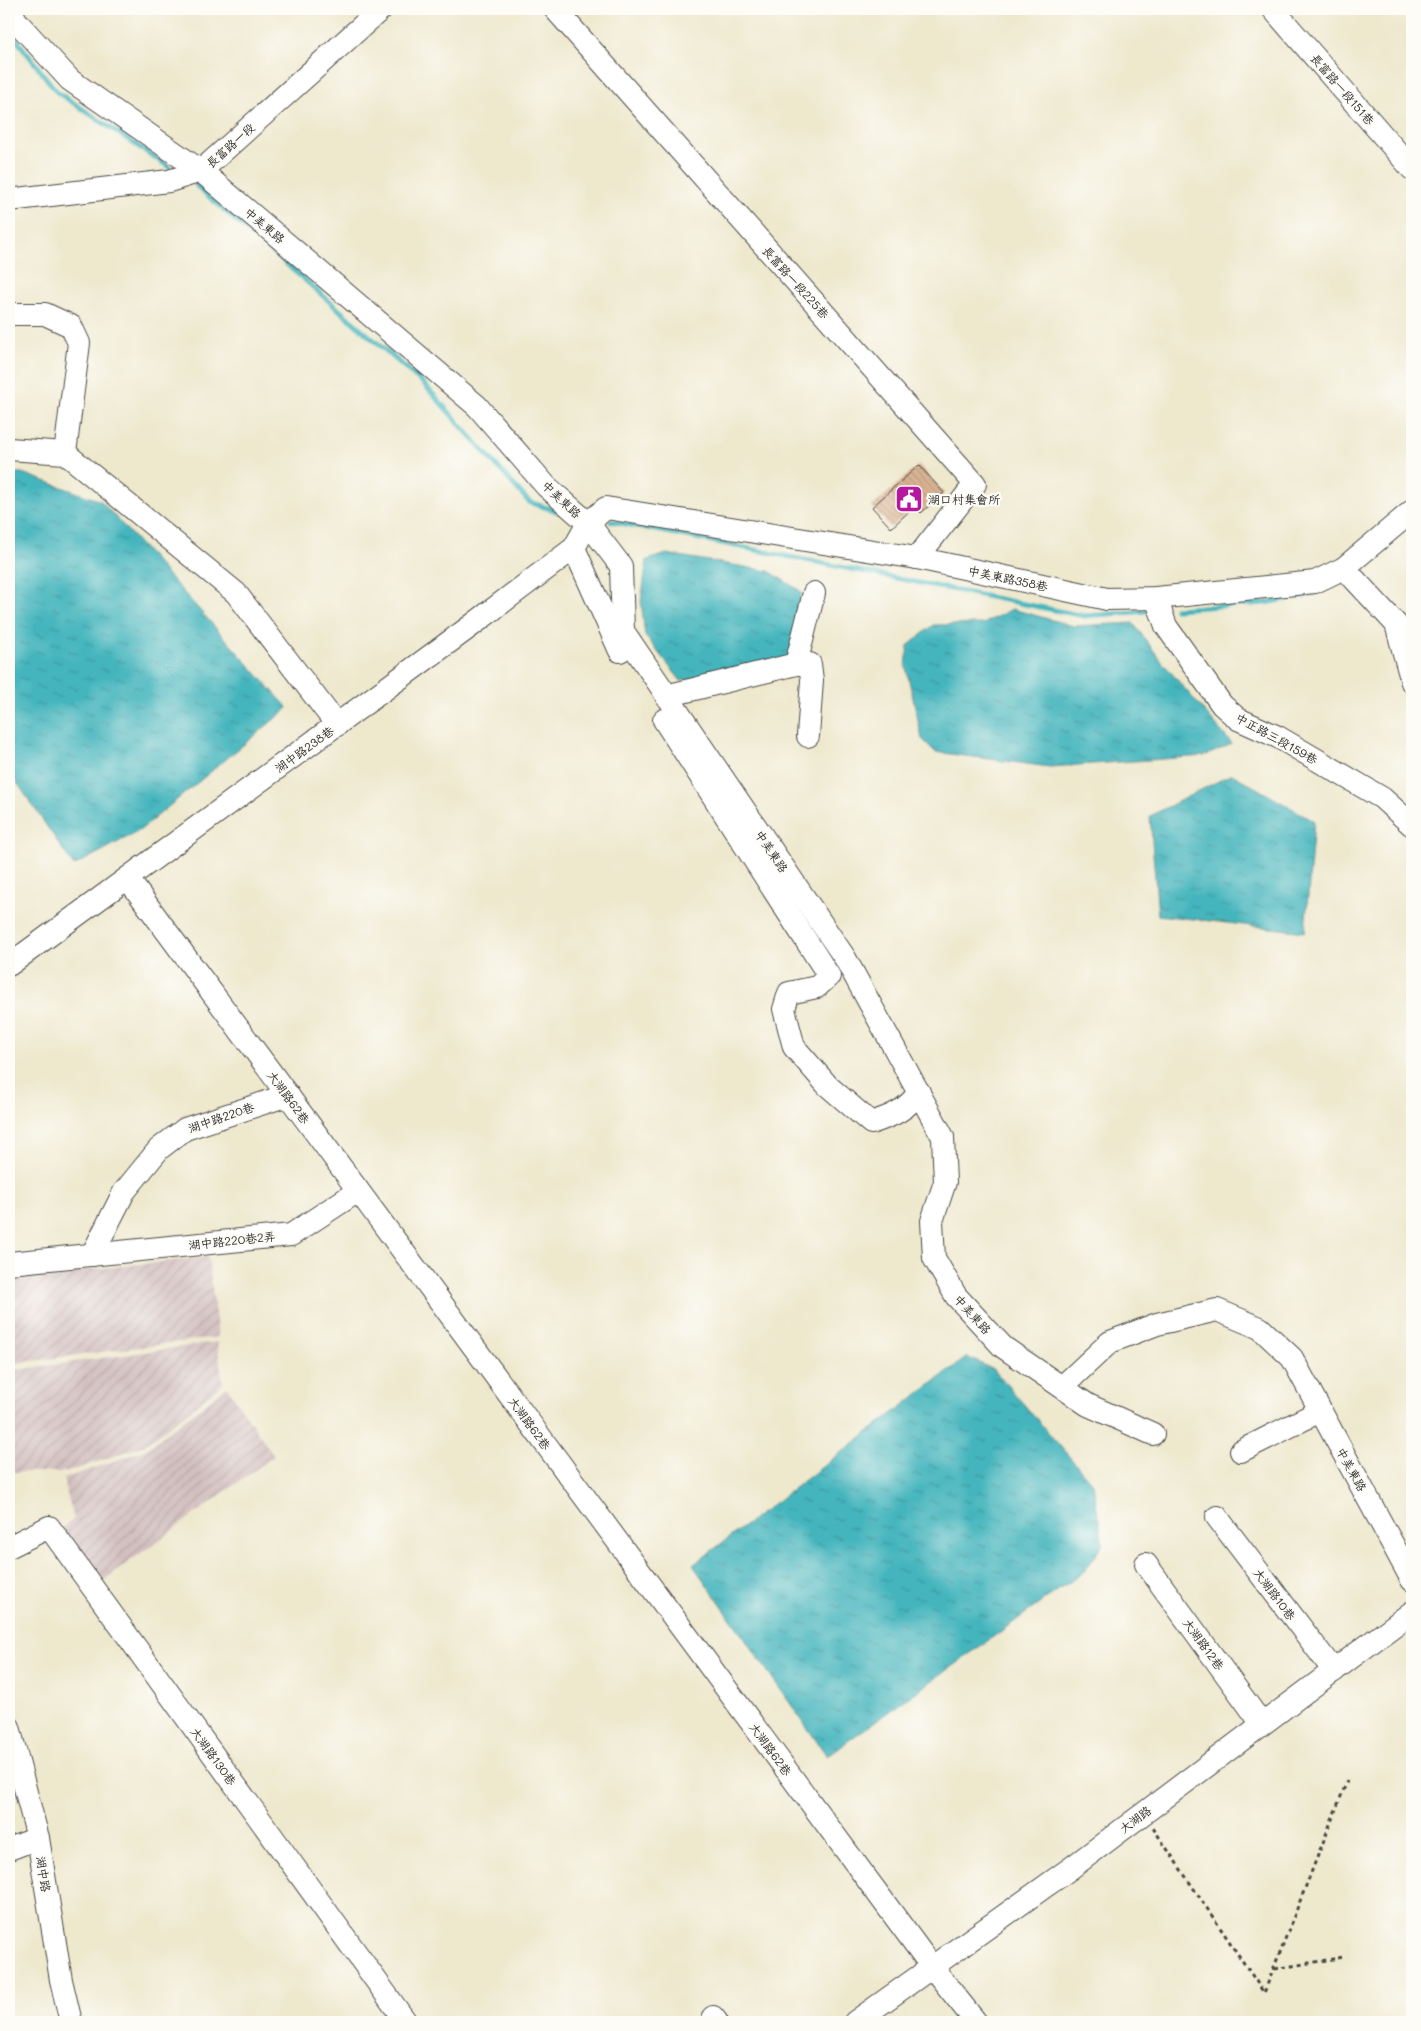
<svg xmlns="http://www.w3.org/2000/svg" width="1421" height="2031" font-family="Mali,'LXGW WenKai TC',sans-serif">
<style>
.industrial{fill:url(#industrial-furrows)}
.water{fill:url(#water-ripples);stroke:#387074}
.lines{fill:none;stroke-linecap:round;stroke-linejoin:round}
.stream{stroke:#45b5bd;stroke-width:5}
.building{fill:url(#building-back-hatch)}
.minor-casing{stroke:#484743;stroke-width:24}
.path{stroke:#484743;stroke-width:3;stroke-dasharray:4 4;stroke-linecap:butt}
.minor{stroke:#fff;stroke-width:22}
.labels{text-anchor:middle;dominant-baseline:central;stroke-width:4.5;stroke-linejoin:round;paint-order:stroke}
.street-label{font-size:12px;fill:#2b2b2b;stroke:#fdfcf7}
.poi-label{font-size:12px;fill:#2b2b2b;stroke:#fdfcf7;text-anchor:start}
</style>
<defs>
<pattern id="industrial-furrows" width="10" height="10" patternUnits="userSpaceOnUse" patternTransform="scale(1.25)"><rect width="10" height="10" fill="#d2bfbf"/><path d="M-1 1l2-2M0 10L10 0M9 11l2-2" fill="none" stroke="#b4a4a4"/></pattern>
<pattern id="water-ripples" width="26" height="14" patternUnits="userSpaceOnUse" patternTransform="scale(1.25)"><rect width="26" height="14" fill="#45b5bd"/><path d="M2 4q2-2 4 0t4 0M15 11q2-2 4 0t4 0" fill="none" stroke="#3a939a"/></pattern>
<pattern id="building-back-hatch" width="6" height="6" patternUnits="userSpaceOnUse" patternTransform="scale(1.25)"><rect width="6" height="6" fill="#dbb594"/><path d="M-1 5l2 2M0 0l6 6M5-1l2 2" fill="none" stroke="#b29379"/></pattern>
</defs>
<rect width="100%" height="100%" fill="#fdfcf7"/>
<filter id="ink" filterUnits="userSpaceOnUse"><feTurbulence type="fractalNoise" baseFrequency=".02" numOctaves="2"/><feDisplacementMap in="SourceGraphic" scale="10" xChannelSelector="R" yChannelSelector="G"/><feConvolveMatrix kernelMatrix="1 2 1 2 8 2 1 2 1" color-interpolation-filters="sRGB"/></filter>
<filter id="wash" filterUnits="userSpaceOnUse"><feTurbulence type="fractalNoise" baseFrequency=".0096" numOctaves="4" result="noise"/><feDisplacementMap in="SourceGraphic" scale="20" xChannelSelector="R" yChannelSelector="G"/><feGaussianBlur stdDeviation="1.12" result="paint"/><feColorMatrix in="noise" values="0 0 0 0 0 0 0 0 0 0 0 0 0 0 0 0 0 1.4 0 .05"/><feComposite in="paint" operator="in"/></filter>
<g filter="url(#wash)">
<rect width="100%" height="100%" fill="#eee8cd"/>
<!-- industrial -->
<g class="industrial">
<polygon points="208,1257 218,1337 9,1364 9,1278"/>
<polygon points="217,1342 223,1384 145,1445 68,1472 9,1472 9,1371"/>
<polygon points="227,1387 274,1456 104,1580 59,1531 74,1519 63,1479 145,1450"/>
</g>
<!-- water -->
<g class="water">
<polygon points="9,473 22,473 101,501 288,708 139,831 74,866 9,771"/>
<polygon points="667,554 769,571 802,592 789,659 681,681 645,636 641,601 647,560"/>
<polygon points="1012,609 1074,626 1133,623 1163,663 1232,744 1205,756 1050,767 935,752 922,739 906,667 908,646 933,625 983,624"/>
<polygon points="1232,774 1314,821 1305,932 1158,915 1150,816"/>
<polygon points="967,1357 994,1370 1093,1484 1103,1544 1085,1571 827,1756 693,1565"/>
</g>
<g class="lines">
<!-- stream -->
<g class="stream">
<polyline points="9,30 57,92 169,167"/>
<polyline points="197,186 423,383 529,502 563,513"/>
<polyline points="611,521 1084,616 1147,611"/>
<polyline points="1175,609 1265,603 1313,594 1317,590"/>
</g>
</g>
<g id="blocks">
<!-- building -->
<polygon class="building" points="919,465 944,493 921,513 915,506 891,528 872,507"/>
</g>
</g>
<g filter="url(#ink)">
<use href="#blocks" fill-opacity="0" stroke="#484743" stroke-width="1"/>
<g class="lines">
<!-- minor casing -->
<g class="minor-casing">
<g id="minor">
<polyline points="10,9 17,22 70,80 201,171 477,406 546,486 588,523 621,566 623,631 845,958 943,1137 945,1182 932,1221 934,1258 956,1296 1003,1347 1088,1405 1153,1434"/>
<polyline points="555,9 975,484 917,558"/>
<polyline points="1273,9 1412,169"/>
<polyline points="9,200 169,181 201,171 381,9"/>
<polyline points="9,314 45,314 71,326 79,343 65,453"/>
<polyline points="9,449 65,453 236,593 337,725"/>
<polyline points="574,548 620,651"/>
<polyline points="1344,568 1396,624 1412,682"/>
<polyline points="1156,598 1166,626 1222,705 1238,719 1278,737 1382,798 1412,825"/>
<polyline points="796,664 810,664 812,680 808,736"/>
<polyline points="666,696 796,664 814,593"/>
<path d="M664,720l165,256 -12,11 -28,6 -5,16 10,38 34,39 43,37c21,-7 36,-13 48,-31"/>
<polyline points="128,879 932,1967 976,2022"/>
<polyline points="9,965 471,626 574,548 588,523 606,508 917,558 1107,599 1156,598 1315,582 1344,568 1412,511"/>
<polyline points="92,1255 124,1192 159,1149 185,1129 288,1095"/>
<polyline points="9,1263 291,1235 358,1191"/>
<polyline points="1062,1387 1110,1342 1157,1324 1217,1310 1260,1328 1292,1358 1412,1580"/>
<polyline points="1241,1451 1320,1411"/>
<polyline points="1217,1517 1334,1671"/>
<polyline points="9,1547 49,1527 406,2022"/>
<polyline points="1146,1564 1262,1724"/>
<polyline points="9,1727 38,1838 61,1980 71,2022"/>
<polyline points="9,1849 38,1838"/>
<polyline points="713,2017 717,2022"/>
<polyline points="855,2022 1071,1868 1412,1612"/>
</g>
</g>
<!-- path -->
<g class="path">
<polyline points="1153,1828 1264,1993 1347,1781"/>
<polyline points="1275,1969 1344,1957"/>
</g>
<!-- minor -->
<use href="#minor" class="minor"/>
</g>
</g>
<!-- icons -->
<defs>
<g id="civic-square" transform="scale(1.4375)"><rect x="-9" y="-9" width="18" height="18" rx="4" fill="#b5179e" stroke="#fdfcf7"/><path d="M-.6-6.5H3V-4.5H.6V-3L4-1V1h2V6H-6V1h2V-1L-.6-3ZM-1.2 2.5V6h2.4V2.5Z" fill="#fff"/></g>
</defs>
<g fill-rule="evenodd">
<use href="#civic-square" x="909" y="499"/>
</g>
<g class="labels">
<!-- street labels -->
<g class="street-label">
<text transform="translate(1343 89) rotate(49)">長富路一段151巷</text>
<text transform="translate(230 145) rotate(-42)">長富路一段</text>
<text transform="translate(265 225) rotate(40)">中美東路</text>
<text transform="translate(796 282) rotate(48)">長富路一段225巷</text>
<text transform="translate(562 499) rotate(43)">中美東路</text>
<text transform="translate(1008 578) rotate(12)">中美東路358巷</text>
<text transform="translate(1277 738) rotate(29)">中正路三段159巷</text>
<text transform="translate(304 749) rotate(-36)">湖中路238巷</text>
<text transform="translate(772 851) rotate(56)">中美東路</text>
<text transform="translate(289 1097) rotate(54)">大湖路62巷</text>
<text transform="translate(221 1117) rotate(-19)">湖中路220巷</text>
<text transform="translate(232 1240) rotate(-6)">湖中路220巷2弄</text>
<text transform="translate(973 1314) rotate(48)">中美東路</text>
<text transform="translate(530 1423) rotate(54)">大湖路62巷</text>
<text transform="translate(1352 1469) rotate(61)">中美東路</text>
<text transform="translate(1275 1594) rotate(53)">大湖路10巷</text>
<text transform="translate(1204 1644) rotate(54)">大湖路12巷</text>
<text transform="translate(771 1749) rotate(54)">大湖路62巷</text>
<text transform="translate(214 1756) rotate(54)">大湖路130巷</text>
<text transform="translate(1135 1819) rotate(-37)">大湖路</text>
<text transform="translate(44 1874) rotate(81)">湖中路</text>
</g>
<!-- poi labels -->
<g class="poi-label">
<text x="928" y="499">湖口村集會所</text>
</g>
</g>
<!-- margin -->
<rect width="1421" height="2031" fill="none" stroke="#fdfcf7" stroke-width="30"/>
</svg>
